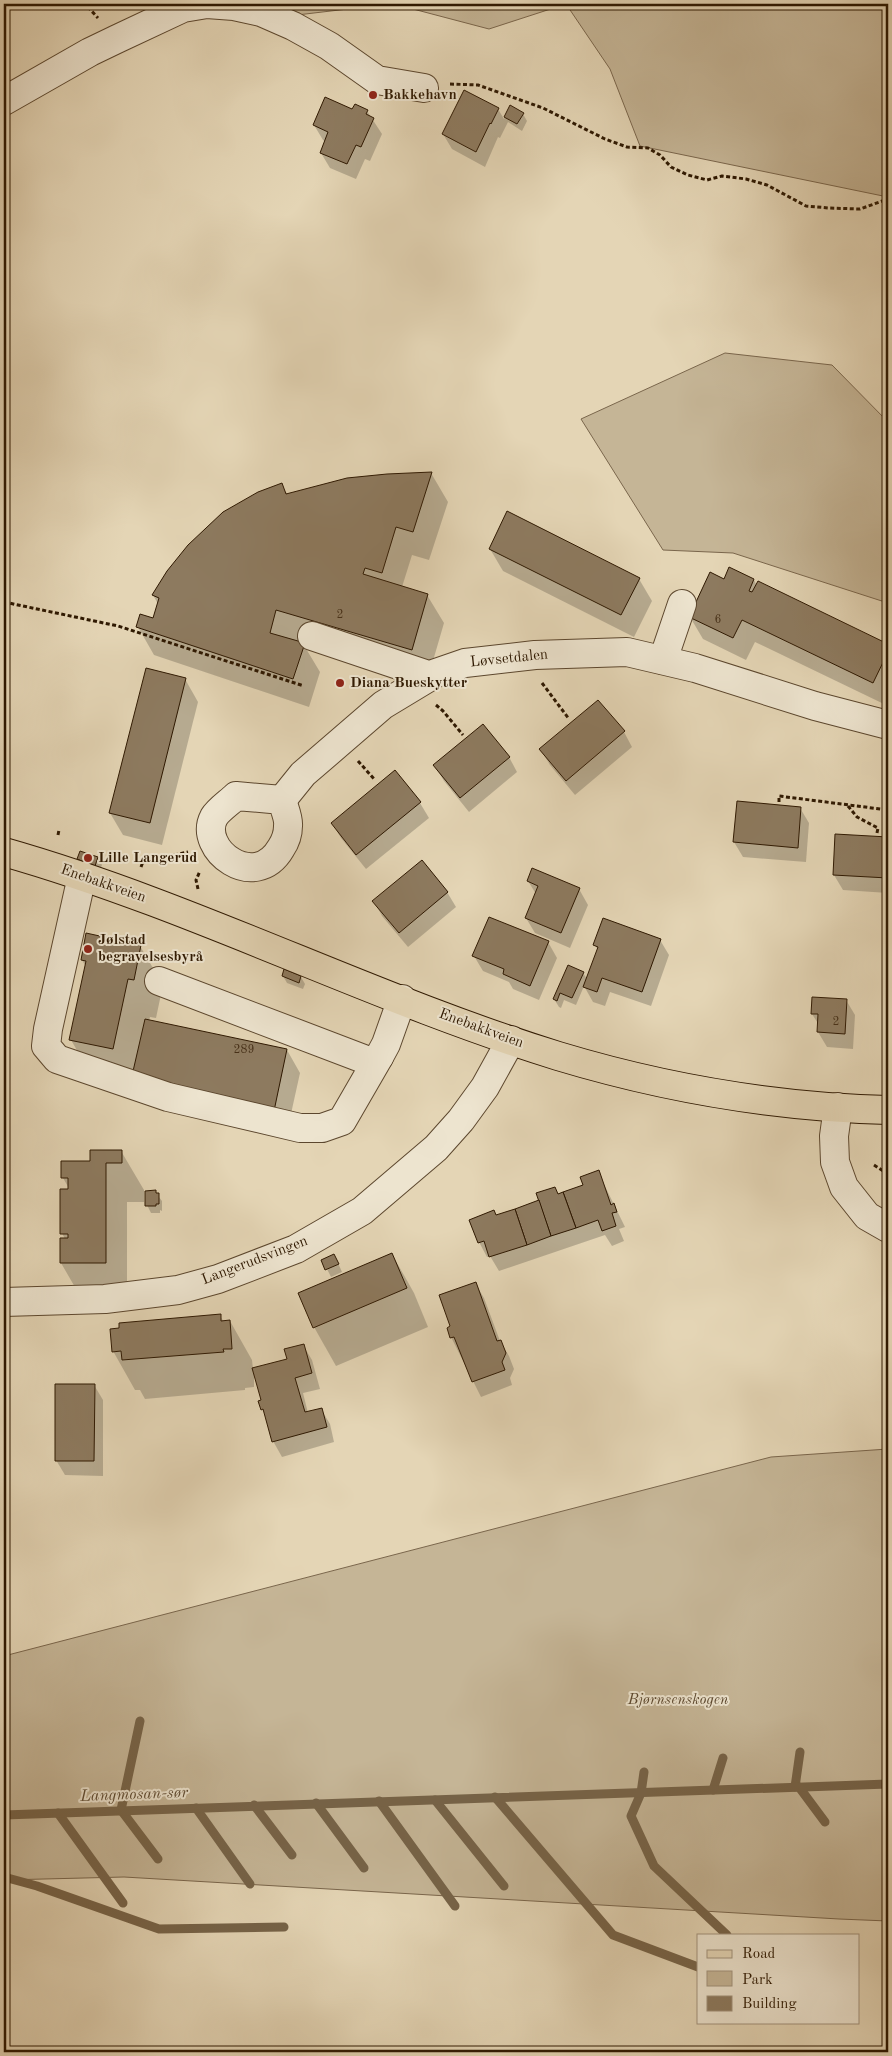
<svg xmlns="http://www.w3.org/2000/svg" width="892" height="2056" font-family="'Old Standard TT',serif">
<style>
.green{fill:#c5b596;stroke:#7a664c}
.shadow{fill:#0003}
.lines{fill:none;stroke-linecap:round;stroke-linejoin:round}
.stream{stroke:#766348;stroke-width:9}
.building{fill:#8d7a5f;stroke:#2e1801}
.minor-casing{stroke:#5c472e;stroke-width:30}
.major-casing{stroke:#2e1801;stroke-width:30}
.path{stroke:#2e1801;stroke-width:3;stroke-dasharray:4 2.5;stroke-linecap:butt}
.minor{stroke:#ede4cf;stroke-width:28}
.major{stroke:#e4d5b5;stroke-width:28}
.poi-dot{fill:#8f2418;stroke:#ede4cf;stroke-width:2}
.labels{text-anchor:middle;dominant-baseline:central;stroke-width:4;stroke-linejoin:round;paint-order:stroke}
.number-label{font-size:12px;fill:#463018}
.poi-label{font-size:15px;font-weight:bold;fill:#2e1801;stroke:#ede4cf;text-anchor:start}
.street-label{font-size:15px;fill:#2e1801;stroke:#ede4cf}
.park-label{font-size:15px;font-style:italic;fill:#5b472e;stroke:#ede4cf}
.water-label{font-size:16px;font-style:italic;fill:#5e4a31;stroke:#ede4cf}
</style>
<rect width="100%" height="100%" fill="#e4d5b5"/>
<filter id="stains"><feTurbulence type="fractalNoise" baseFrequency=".004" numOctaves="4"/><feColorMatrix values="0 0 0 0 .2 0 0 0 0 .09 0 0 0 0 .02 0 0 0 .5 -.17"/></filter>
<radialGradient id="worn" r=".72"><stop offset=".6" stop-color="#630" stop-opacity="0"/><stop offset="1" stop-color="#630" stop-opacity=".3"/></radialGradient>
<!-- green -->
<g class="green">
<polygon points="265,4 390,4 280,17"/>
<polygon points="394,4 888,4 888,191 883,196 640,146 610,69 566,4 489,29"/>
<polygon points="725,353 832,365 888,422 888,603 733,553 663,550 581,419"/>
<polygon points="888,1449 888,1921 839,1919 124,1877 4,1880 4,1656 771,1457"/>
</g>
<!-- shadow -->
<g class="shadow">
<polygon points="511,107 523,114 527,121 522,131 508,122 500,138 498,137 485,167 452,149 443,134 498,109 504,119"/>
<polygon points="353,110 367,111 382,134 370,161 365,159 356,179 330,168 321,153 326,142 323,140 314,125"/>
<polygon points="431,473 448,502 429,560 412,555 402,587 427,595 444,623 428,678 302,642 320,672 309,707 154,655 138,627 154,620 158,604 153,595 168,571 281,484 288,495"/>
<polygon points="490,549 639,579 652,601 634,637 503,571"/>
<polygon points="730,569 754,580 757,586 758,583 888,645 888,701 886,705 755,642 746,660 703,639 690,617 724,580"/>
<polygon points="185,679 198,702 162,845 123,835 110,813"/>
<polygon points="624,732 632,747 575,795 550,765 541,750"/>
<polygon points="509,757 517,772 469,812 444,781 435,766"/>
<polygon points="395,772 420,803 429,818 366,869 341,838 332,823"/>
<polygon points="800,808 809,823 806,862 743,857 734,842"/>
<polygon points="836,835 888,838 888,893 843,890 834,875"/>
<polygon points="98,858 102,865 99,872 83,866 78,859"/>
<polygon points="528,881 579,889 588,905 570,948 535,933 526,918 536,894"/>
<polygon points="447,892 456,907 408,947 382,916 374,901"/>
<polygon points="660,940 669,955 651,1006 610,992 605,1006 593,1002 584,986 576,1005 564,1000 561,1008 559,1007 554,999 569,966 583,973 587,979 598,950 595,945"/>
<polygon points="548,942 557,958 539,1000 513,989 509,982 483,971 474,956"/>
<polygon points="140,946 163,985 156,1018 150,1017 149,1021 287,1050 300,1073 287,1132 93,1078 71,1040 86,967 82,960"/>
<polygon points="283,976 301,977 305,984 303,989 287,983"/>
<polygon points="846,1000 855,1015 853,1049 827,1047 818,1032 819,1025 812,1014"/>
<polygon points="121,1151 144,1190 144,1202 127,1202 127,1302 83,1301 61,1263 65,1239 62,1233 70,1190 63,1178 63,1162 91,1162"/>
<polygon points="598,1172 625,1227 619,1229 624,1241 612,1246 605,1235 499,1271 490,1256 487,1257 479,1242 497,1216 585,1186"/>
<polygon points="155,1192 162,1201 162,1211 160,1210 160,1213 151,1213 147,1205"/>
<polygon points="392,1254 414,1293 428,1327 336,1366 314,1327"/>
<polygon points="323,1261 338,1263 342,1272 331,1277"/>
<polygon points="475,1283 484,1298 500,1341 509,1356 514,1369 510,1378 512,1385 481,1397 451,1337 452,1327"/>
<polygon points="220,1316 224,1322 230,1321 252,1360 253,1369 288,1360 303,1345 312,1360 320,1389 303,1393 308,1413 321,1409 330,1424 334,1442 282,1457 273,1441 267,1418 262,1409 262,1401 254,1371 254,1387 245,1388 245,1390 145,1399 140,1390 135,1390 113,1351"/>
<polygon points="94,1385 103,1400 103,1476 65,1475 56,1460"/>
<polygon points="4,1428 9,1436 8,1455 4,1454"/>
</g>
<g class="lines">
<!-- stream -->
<g class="stream">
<polyline points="140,1721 121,1810 158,1859"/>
<polyline points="644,1772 641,1793 631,1816 654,1866 727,1935"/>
<polyline points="795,1787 800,1752"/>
<polyline points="799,1787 825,1822"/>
<polyline points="713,1790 723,1758"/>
<polyline points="495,1797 613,1935 698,1967"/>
<polyline points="435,1800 504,1886"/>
<polyline points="379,1801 455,1906"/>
<polyline points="316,1803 364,1868"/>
<polyline points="254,1805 292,1855"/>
<polyline points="196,1808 250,1884"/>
<polyline points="58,1813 123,1903"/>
<polyline points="4,1815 888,1784"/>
<polyline points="4,1877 37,1886 159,1929 284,1927"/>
</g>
</g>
<!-- building -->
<g class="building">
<polygon points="464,90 499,108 491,124 490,123 476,152 442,134"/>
<polygon points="325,97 352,109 355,104 368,110 366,114 374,118 361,147 356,145 347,164 320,153 328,132 313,125"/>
<polygon points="510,105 524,113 517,124 504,117"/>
<polygon points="432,472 413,532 396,527 382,573 365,568 363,574 428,594 412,650 276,610 270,633 305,643 293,679 136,627 140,614 153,618 159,598 152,595 167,571 188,545 223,512 258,492 282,483 286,494 347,478 387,474"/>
<polygon points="507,511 640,578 621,615 489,549"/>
<polygon points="729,567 754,579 749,591 752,592 758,581 888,644 888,652 873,683 742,620 733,638 689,617 710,572 724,579"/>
<polygon points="146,668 186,678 150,823 109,813"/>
<polygon points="598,700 625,731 566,781 539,749"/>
<polygon points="483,724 510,757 460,798 433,765"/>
<polygon points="395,770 421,802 356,855 331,823"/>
<polygon points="737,801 801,807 798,848 733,842"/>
<polygon points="835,834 888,837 888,878 833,875"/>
<polygon points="80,851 98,857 95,866 77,859"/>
<polygon points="422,860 448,892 399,933 372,901"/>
<polygon points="532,868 580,888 561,933 525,918 538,886 527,881"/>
<polygon points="489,917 549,941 530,986 503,974 504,969 472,956"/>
<polygon points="603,918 661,939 642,992 602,978 597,992 583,987 598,947 593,945"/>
<polygon points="86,933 141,945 134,980 128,979 113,1049 69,1040 86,961 81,960"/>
<polygon points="568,965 584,972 572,998 560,993 557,1001 553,999"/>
<polygon points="284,969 301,976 299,983 282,976"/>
<polygon points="812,997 847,999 845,1034 817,1032 818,1014 811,1014"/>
<polygon points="145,1019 287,1049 274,1111 131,1080"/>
<polygon points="90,1150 122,1150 122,1163 106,1163 106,1263 60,1263 60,1238 68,1238 68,1234 60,1234 60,1189 68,1189 68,1178 61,1178 61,1161 90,1161"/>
<polygon points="599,1170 611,1205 614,1203 617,1212 612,1213 616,1226 602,1231 598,1220 576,1228 563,1192 583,1185 580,1177"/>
<polygon points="555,1187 558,1194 563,1192 576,1228 551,1236 536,1193"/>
<polygon points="156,1190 156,1193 159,1193 159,1204 156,1204 156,1206 145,1206 145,1191"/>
<polygon points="539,1200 551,1236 527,1245 515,1209"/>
<polygon points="515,1209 527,1245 489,1257 484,1241 478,1243 469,1220 494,1210 496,1215"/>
<polygon points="392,1253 407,1288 313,1328 298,1293"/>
<polygon points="334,1254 339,1264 325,1270 321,1260"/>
<polygon points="476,1282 497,1341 501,1340 506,1353 502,1362 505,1370 472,1382 454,1337 450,1338 447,1328 450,1326 439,1295"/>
<polygon points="221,1314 221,1321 230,1320 232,1349 223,1349 224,1352 122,1360 121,1351 112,1352 110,1329 119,1328 119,1323"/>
<polygon points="304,1344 312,1373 295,1378 305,1412 322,1408 327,1427 272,1442 263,1409 261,1410 258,1401 261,1400 252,1368 287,1359 284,1349"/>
<polygon points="55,1384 95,1384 94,1461 55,1461"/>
</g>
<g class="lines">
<!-- minor casing -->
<g class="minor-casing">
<g id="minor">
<polyline points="4,101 90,52 117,39 183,8 207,4 234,6 261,12 293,26 329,46 377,80 424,88"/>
<polyline points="312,636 431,676"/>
<polyline points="663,660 682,604"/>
<path d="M236,796l46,4c2,8 7,18 6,26 0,7 -3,16 -7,22 -26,45 -84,1 -67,-31 4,-7 16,-15 22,-21z"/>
<polyline points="282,800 303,774 383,705 436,673 465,663 535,655 627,652 695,668 815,706 888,725"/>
<polyline points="82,876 48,1029 46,1046 57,1059 168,1097 300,1128 322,1128 342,1121 379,1057"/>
<polyline points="159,981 369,1061 379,1057 386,1044 402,999"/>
<polyline points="838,1107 834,1136 835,1162 844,1187 867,1216 888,1228"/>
<polyline points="4,1302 105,1299 178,1290 218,1279 296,1249 362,1211 436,1148 461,1120 485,1087 511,1040"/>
</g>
</g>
<!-- major casing -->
<g class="major-casing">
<path id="major" d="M4,852c190,54 366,146 554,204 106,32 219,51 330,54"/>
</g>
<!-- path -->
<g class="path">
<polyline points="82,4 87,6 98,18"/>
<polyline points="450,84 478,85 543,108 605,139 627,147 648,148 660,155 671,167 688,175 707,180 722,176 746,179 767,185 806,206 829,208 860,209 888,199"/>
<polyline points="4,602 118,626 304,686"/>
<polyline points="542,683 569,719"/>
<polyline points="436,705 443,711 463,735"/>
<polyline points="358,761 375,780"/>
<polyline points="779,802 779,796 888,810"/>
<polyline points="848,806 857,817 878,828 877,833"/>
<polyline points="58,835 59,830"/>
<polyline points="141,867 144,859 156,859 188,852"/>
<polyline points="198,889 196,880 200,871"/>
<polyline points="874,1165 888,1174"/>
</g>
<!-- minor -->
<use href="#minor" class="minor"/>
<!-- major -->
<use href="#major" class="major"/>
</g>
<!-- markers -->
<g class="poi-dot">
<circle cx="373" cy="95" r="5"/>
<circle cx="340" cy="683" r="5"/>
<circle cx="88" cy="858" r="5"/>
<circle cx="88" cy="949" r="5"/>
</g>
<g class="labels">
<!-- number labels -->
<g class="number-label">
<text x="340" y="615">2</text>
<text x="718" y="620">6</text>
<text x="836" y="1022">2</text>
<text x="244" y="1050">289</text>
</g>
<!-- poi labels -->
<g class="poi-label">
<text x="383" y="95">Bakkehavn</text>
<text x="350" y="683">Diana Bueskytter</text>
<text x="98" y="858">Lille Langerud</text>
<text x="98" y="940">Jølstad<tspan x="98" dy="17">begravelsesbyrå</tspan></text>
</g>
<!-- street labels -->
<g class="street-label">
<text transform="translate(509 659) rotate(-6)">Løvsetdalen</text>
<text transform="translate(103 884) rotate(19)">Enebakkveien</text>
<text transform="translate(481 1029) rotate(20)">Enebakkveien</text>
<text transform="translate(255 1261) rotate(-21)">Langerudsvingen</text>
</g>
<!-- park labels -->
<g class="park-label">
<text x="678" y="1700">Bjørnsenskogen</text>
</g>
<!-- water labels -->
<g class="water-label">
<text transform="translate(134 1795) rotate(-2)">Langmosan-sør</text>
</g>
</g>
<!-- margin -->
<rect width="892" height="2056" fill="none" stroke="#e4d5b5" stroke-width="20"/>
<rect x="5" y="5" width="882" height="2046" fill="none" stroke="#2e1801" stroke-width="2.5"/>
<rect x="10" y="10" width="872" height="2036" fill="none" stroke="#2e1801"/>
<!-- legend -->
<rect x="697" y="1934" width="162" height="90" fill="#ede4cf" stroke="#a1927d"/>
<rect x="707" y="1950" width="25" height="8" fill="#e4d5b5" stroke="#a1927d"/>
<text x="742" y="1958" font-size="15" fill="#2e1801">Road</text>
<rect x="707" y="1971" width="25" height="15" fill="#c5b596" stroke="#a1927d"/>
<text x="742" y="1984" font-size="15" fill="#2e1801">Park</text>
<rect x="707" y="1996" width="25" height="15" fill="#8d7a5f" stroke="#a1927d"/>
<text x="742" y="2008" font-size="15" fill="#2e1801">Building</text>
<rect width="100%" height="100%" filter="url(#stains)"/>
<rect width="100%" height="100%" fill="url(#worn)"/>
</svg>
